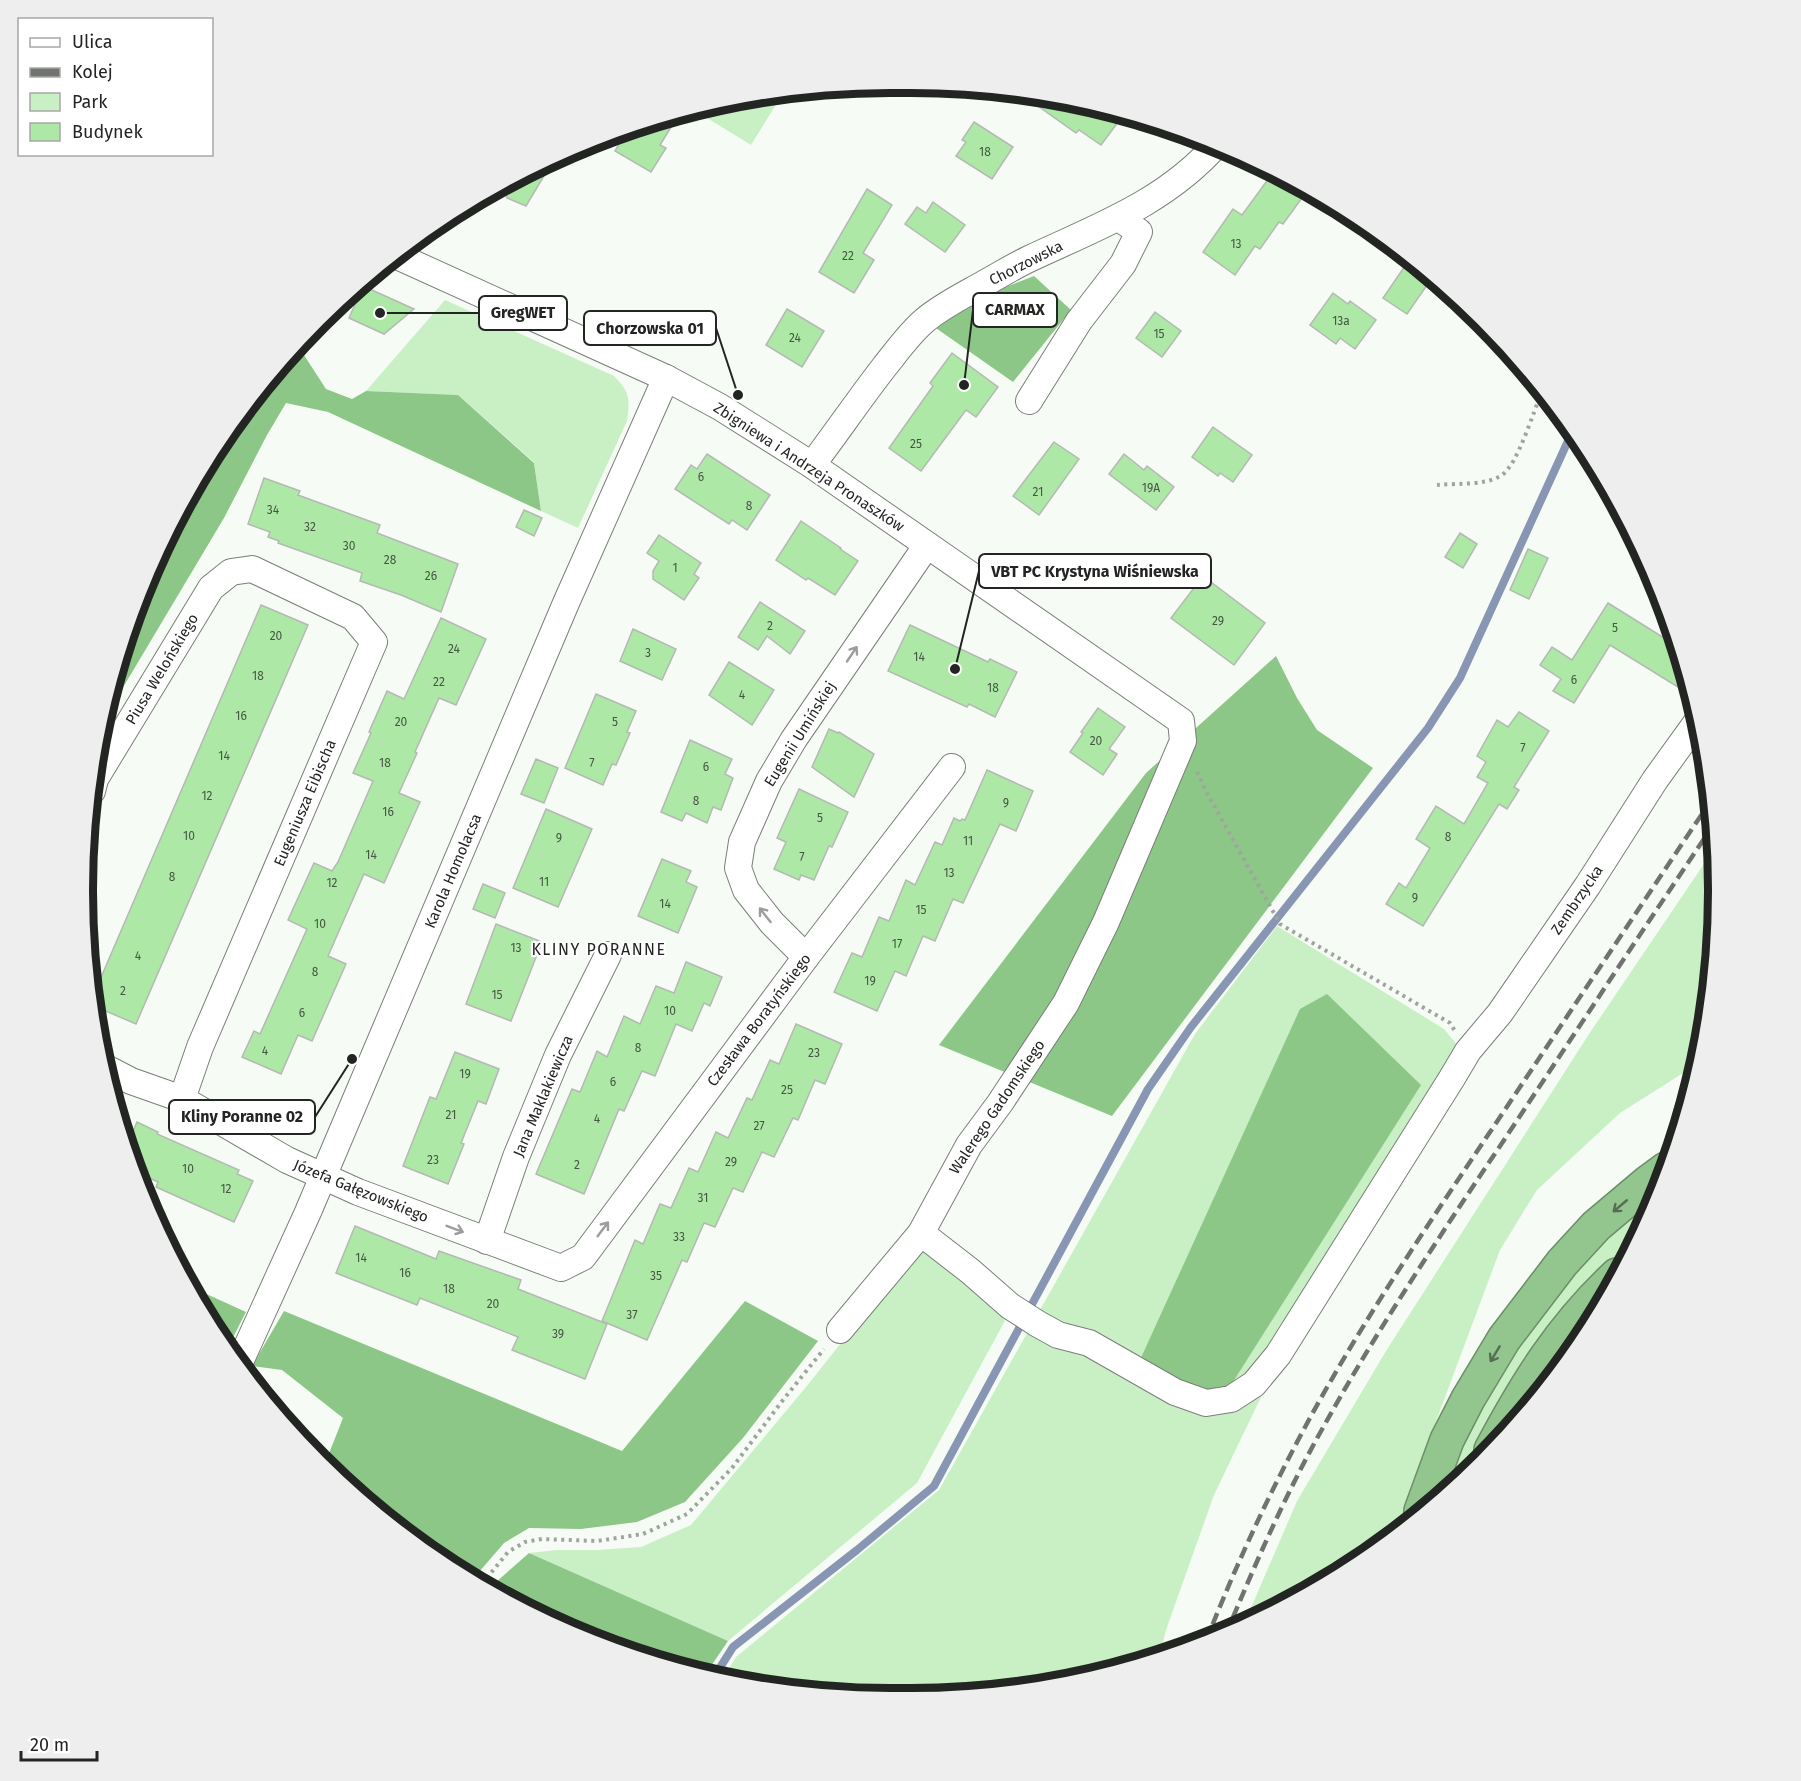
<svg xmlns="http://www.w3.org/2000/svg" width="1801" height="1781" font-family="'Fira Sans',sans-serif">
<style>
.green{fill:#c9efc5}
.forest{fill:#8cc787}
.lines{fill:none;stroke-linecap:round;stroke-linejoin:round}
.stream{stroke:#8896b4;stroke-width:8}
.building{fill:#ade8a7;stroke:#b4b9b3;stroke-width:1.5}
.minor-casing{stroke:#7a7f79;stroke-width:28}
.highway-casing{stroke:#6c8e68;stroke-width:36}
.path{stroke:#a0a49f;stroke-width:4;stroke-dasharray:3 4.5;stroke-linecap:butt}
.minor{stroke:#fff;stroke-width:26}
.highway{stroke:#93c68e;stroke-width:33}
.rail{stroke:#70736f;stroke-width:4.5;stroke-dasharray:12 6;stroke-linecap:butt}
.oneway{stroke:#9c9d9c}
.oneway2{stroke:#556d53}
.labels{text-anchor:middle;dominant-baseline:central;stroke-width:4.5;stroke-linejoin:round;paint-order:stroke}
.number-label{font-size:12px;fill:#465643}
.street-label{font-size:15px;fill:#232522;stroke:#fff}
.neighbourhood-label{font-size:16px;letter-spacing:1.5px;fill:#232522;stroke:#fff}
.rim{fill:none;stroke:#232522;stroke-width:8}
.leader{fill:none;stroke:#232522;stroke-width:2}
.callout-dot{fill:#232522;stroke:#fff;stroke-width:2}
.callout{fill:#fff;stroke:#232522;stroke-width:2}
.callout-label{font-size:16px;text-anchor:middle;font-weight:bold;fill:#232522}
</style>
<rect width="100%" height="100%" fill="#f6fcf5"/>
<!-- green -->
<g class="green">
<polygon points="783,93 751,145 694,110 733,98"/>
<path d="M445,300l169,76c16,16 16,23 13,45l-49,107 -37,-17 -7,-49 -76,-67 -92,-4z"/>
<polygon points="1714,849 1718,890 1703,1048 1699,1063 1620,1113 1537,1190 1500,1250 1410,1491 1402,1527 1360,1562 1244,1624 1297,1501 1386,1351 1589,1034"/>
<polygon points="1277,926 1444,1029 1464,1053 1273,1372 1214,1495 1166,1630 1160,1655 1068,1683 911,1698 733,1683 722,1680 736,1657 939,1490 1195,1034"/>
<polygon points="1659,1193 1637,1238 1586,1285 1475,1451 1464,1476 1441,1495 1471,1422 1522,1335 1600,1243"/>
<polygon points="918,1246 1008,1315 917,1483 728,1641 529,1553 557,1550 597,1550 641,1547 691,1525 806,1387"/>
</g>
<!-- forest -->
<g class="forest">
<polygon points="1034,276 1071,310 1013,382 933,326 969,301"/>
<polygon points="296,348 302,352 326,389 352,399 366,391 458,395 534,463 541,511 328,412 286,403 267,435 224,518 100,726 144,582 218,442"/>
<polygon points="1276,656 1297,698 1317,730 1373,768 1112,1116 939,1045 1146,773"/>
<polygon points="1327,994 1421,1085 1226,1393 1192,1389 1140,1360 1300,1009"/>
<polygon points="191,1287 246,1312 227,1349 219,1340"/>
<polygon points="745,1301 818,1341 743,1438 685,1502 637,1522 581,1529 529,1528 504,1543 473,1579 442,1563 324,1466 343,1418 282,1370 252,1366 284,1311 622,1451"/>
<polygon points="529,1553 728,1641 705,1675 582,1637 491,1589 495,1583"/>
</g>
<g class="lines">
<!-- stream -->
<polyline class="stream" points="714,1677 733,1647 857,1550 934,1486 1148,1089 1191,1027 1428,728 1460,678 1573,430"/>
</g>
<!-- building -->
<g class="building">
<polygon points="1021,94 1068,98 1101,108 1119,121 1101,145 1079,130 1076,133"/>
<polygon points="652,122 655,124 673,124 660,145 666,148 651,172 615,151 619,144 606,137"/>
<polygon points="974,122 1013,147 992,179 956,156 966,142 962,140"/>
<polygon points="554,159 526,206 507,198 503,186"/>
<polygon points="1276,174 1307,191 1283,224 1279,222 1260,249 1255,246 1235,275 1203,252 1233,209 1242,215 1269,178 1272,180"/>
<polygon points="867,189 892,205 863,253 874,260 854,293 819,272"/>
<polygon points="933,202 965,225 945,252 905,224 917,207 926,213"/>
<polygon points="1409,260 1432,278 1407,314 1383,298"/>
<polygon points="363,286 414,309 384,334 349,318"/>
<polygon points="1333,293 1348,304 1350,301 1376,320 1355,349 1340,338 1336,344 1310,325"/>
<polygon points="787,309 824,331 802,367 766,345"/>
<polygon points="1155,312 1181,331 1162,357 1136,338"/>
<polygon points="952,353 998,387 976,417 966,410 921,471 889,448 933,386 930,383"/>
<polygon points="1213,427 1252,455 1233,482 1220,473 1218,476 1192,457"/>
<polygon points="1054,442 1079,459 1039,515 1013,496"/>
<polygon points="707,454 770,495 747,530 732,520 729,524 675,489 691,465 697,469"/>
<polygon points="1124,454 1144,470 1147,466 1174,487 1156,510 1109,474"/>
<polygon points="264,478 300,491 298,495 380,525 377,533 458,564 441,612 401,595 360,581 362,573 278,543 279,541 268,537 270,532 248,524"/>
<polygon points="524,510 542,518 534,536 516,527"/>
<polygon points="801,521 841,548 840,549 858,561 835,595 808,578 806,580 776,560"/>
<polygon points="1460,533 1477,544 1463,568 1445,557"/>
<polygon points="659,535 701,563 694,574 699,578 684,600 653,579 653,571 659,561 647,553"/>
<polygon points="1528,549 1548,558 1529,599 1510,590"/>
<polygon points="1203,576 1265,623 1234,665 1171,618"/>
<polygon points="760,602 805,631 790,654 767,636 758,650 738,637"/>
<polygon points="1608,603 1677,646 1691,695 1610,645 1574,703 1553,691 1561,679 1540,665 1552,647 1572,660"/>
<polygon points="261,605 308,625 136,1024 94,1006 93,996"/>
<polygon points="441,618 486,639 456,705 439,698 415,752 417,753 399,793 420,802 384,883 364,874 328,956 346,964 312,1041 298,1035 281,1074 242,1057 254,1031 260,1034 307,929 288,920 314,863 332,871 338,862 373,781 353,773 371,733 369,732 387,691 404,699"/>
<polygon points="910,625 988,662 990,659 1017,672 995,717 969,704 967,707 888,671"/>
<polygon points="633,629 676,649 662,680 620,661"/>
<polygon points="729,662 774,690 752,725 709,695"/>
<polygon points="596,694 636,711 627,732 630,733 616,765 612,764 603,785 565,768"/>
<polygon points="1098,708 1125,727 1109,749 1117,754 1103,775 1070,752 1083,733 1081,732"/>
<polygon points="1519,712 1549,731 1514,787 1519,790 1507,809 1499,804 1423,926 1386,904 1399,883 1406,888 1430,848 1416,839 1436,806 1464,824 1488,783 1477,777 1486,762 1477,756 1497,720 1508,727"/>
<polygon points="829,729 838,733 839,732 874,754 854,797 812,767"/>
<polygon points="690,740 732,759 725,774 733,778 721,810 713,807 707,823 686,813 682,821 661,812"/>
<polygon points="536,759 558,768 544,803 521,794"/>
<polygon points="987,770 1033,791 1016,831 1000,824 963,903 953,899 935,941 923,936 906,976 895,971 877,1011 834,992 852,953 862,957 879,917 889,921 906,880 915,885 935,842 942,845 954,818 960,821 962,819 965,820"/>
<polygon points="799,789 848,812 832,847 829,846 814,880 801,875 799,880 774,869 786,842 777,838"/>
<polygon points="546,809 592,829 558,907 513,888"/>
<polygon points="662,859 691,871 686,882 697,887 678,933 638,916"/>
<polygon points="483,884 505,893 495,918 473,909"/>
<polygon points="496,924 542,942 511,1021 466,1004"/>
<polygon points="686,962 722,977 710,1006 704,1003 692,1031 676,1024 655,1076 642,1071 624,1111 619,1109 584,1194 536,1174 572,1089 580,1092 597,1051 607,1057 624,1016 640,1024 656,986 674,993"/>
<polygon points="796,1024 842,1044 825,1084 815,1080 798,1120 793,1118 774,1157 762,1152 743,1192 733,1188 715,1227 704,1223 687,1262 682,1260 647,1340 602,1321 635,1240 643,1244 660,1204 671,1208 689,1168 698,1172 716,1132 728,1138 747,1098 752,1100 770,1060 779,1064"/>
<polygon points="455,1052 499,1069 486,1104 478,1101 461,1143 464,1144 448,1184 403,1166 430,1097 436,1099"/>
<polygon points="137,1122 158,1132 157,1134 239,1170 237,1174 253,1181 234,1222 156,1187 158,1182 136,1172 127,1145"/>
<polygon points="355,1226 436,1259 439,1251 521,1280 518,1289 607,1324 585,1379 512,1350 518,1337 420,1298 417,1305 336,1273"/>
</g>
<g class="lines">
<!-- minor casing -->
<g class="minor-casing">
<g id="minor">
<polyline points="397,256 666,378 720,407 812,465 1181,721 1183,741 1106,922 1066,1003 1000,1103 969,1145 921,1233 840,1330"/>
<polyline points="1029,401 1079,321 1123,264 1139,232 1119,218"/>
<path d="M812,465c25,-33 48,-67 73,-99 12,-15 24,-32 39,-45 17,-15 42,-27 61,-38 15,-8 29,-17 44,-24 70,-33 136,-56 189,-116"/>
<polyline points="92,791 95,779 211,588 231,572 252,569 353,617 374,642 200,1047 182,1099"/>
<polyline points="806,957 772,923 746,890 738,868 742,842 769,781 794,739 927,545"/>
<polyline points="104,1067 131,1081 182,1099 287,1160 358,1192 561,1268 583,1257 806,957 952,767"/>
<polyline points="921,1233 970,1271 1010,1306 1038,1324 1058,1335 1089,1343 1175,1392 1206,1403 1231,1399 1254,1384 1278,1355 1452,1078 1468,1051 1500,1013 1588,885 1655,780 1699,719"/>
<polyline points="487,1241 516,1157 558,1055 608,955"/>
<polyline points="239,1364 308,1212 566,603 666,378"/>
</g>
</g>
<!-- highway casing -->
<g class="highway-casing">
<g id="highway">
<path d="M1491,1450c35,-66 71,-124 126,-175"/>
<polyline points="1421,1511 1447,1440 1468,1399 1504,1339 1562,1263 1596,1226 1647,1183 1666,1169"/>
</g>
</g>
<!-- path -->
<g class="path">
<path d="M1437,485c20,-2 48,1 65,-10 16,-11 31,-63 40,-83"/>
<polyline points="1197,772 1207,793 1280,924 1450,1023 1455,1031"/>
<polyline points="482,1584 508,1552 525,1542 542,1539 597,1541 643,1534 687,1514 732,1468 783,1400 824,1349"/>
</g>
<!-- minor -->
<use href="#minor" class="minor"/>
<!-- highway -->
<use href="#highway" class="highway"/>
<!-- rail -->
<g class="rail">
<path d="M1226,1634c30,-72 61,-143 99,-210 56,-101 121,-197 185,-293 67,-101 134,-203 202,-304"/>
<path d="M1206,1641c26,-66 55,-130 88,-193 58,-112 130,-217 200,-322 72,-108 144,-216 216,-324"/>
</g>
</g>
<!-- one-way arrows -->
<defs><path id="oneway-shaft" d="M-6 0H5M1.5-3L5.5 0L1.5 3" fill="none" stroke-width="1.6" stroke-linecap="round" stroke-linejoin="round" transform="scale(1.5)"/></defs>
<g class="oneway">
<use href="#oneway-shaft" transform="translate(852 654) rotate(-56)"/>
<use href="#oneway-shaft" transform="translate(765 915) rotate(-128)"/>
<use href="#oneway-shaft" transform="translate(455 1229) rotate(21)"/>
<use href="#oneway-shaft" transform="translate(603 1229) rotate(-53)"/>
</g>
<g class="oneway2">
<use href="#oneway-shaft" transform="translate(1620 1206) rotate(140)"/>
<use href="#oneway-shaft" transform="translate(1495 1354) rotate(121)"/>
</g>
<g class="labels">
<!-- number labels -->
<g class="number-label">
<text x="985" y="152">18</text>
<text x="1236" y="244">13</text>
<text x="848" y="256">22</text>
<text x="1341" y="321">13a</text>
<text x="1159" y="334">15</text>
<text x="795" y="338">24</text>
<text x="916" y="444">25</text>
<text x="701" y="477">6</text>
<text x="1151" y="488">19A</text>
<text x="1038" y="492">21</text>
<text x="749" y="506">8</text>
<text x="273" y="510">34</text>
<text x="310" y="527">32</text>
<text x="349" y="546">30</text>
<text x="390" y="560">28</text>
<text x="675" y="568">1</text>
<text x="431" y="576">26</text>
<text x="1218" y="621">29</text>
<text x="770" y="626">2</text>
<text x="1615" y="628">5</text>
<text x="276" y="636">20</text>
<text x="454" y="649">24</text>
<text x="648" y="653">3</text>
<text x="919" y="657">14</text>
<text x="258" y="676">18</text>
<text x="1574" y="680">6</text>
<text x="439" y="682">22</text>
<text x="993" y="688">18</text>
<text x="742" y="695">4</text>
<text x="241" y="716">16</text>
<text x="401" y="722">20</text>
<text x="615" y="722">5</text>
<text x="1096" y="741">20</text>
<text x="1523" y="748">7</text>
<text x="224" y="756">14</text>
<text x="385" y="763">18</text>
<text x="592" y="763">7</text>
<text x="706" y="767">6</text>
<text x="207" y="796">12</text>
<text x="696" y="801">8</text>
<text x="1006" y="803">9</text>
<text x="388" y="812">16</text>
<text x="820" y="818">5</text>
<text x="189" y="836">10</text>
<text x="1448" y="837">8</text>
<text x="559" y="838">9</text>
<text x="968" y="841">11</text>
<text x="371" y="855">14</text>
<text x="802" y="857">7</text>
<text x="949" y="873">13</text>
<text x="172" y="877">8</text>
<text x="544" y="882">11</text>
<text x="332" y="883">12</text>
<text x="1415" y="898">9</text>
<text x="665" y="904">14</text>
<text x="921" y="910">15</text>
<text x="320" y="924">10</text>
<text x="897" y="944">17</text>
<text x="516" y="948">13</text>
<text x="138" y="956">4</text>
<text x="315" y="972">8</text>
<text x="870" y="981">19</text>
<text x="123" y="991">2</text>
<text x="497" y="995">15</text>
<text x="670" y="1011">10</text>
<text x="302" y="1013">6</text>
<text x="638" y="1048">8</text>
<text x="265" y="1051">4</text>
<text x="814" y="1053">23</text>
<text x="465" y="1074">19</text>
<text x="613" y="1082">6</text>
<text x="787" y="1090">25</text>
<text x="451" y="1115">21</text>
<text x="597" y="1119">4</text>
<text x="759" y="1126">27</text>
<text x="433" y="1160">23</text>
<text x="731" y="1162">29</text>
<text x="577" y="1165">2</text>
<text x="188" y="1169">10</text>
<text x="226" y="1189">12</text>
<text x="703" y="1198">31</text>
<text x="679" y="1237">33</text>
<text x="361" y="1258">14</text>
<text x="405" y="1273">16</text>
<text x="656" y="1276">35</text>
<text x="449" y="1289">18</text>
<text x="493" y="1304">20</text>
<text x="632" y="1315">37</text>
<text x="558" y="1334">39</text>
</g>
<!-- street labels -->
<g class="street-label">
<text transform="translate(1026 263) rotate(-27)">Chorzowska</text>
<text transform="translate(809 467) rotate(33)">Zbigniewa i Andrzeja Pronaszków</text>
<text transform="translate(162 669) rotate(-59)">Piusa Welońskiego</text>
<text transform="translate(800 734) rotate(-58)">Eugenii Umińskiej</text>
<text transform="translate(305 803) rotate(-67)">Eugeniusza Eibischa</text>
<text transform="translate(453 871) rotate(-67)">Karola Homolacsa</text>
<text transform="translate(1577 900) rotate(-56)">Zembrzycka</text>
<text transform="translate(759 1020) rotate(-53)">Czesława Boratyńskiego</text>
<text transform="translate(543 1096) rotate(-67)">Jana Maklakiewicza</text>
<text transform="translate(997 1107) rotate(-56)">Walerego Gadomskiego</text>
<text transform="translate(361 1191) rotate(22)">Józefa Gałęzowskiego</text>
</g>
<!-- neighbourhood labels -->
<g class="neighbourhood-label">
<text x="599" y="949">KLINY PORANNE</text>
</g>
</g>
<!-- crop -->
<path d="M0 0H1801V1781H0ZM890 93H911A797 797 0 0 1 1708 890V891A797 797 0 0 1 911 1688H890A797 797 0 0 1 93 891V890A797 797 0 0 1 890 93Z" fill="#edeeed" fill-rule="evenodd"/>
<path class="rim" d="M890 93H911A797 797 0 0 1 1708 890V891A797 797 0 0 1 911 1688H890A797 797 0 0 1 93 891V890A797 797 0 0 1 890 93Z"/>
<!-- callouts -->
<path class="leader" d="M964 385L973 310M380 313L479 313M738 395L716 328M955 669L979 571M352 1059L315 1117"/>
<g class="callout-dot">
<circle cx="964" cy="385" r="6"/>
<circle cx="380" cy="313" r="6"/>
<circle cx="738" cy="395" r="6"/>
<circle cx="955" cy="669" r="6"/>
<circle cx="352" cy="1059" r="6"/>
</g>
<g class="callout">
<rect x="973" y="293" width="84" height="34" rx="6"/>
<rect x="479" y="296" width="88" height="34" rx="6"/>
<rect x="584" y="311" width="132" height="34" rx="6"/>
<rect x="979" y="554" width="232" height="34" rx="6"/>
<rect x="169" y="1100" width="146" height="34" rx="6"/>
</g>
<g class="callout-label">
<text x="1015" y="315">CARMAX</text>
<text x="523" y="318">GregWET</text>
<text x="650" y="334">Chorzowska 01</text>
<text x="1095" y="577">VBT PC Krystyna Wiśniewska</text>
<text x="242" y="1122">Kliny Poranne 02</text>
</g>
<!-- legend -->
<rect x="18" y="18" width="195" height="138" fill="#ffffff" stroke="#a7a8a7" stroke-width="1.5"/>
<rect x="30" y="38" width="30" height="9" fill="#ffffff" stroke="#a7a8a7" stroke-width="1.5"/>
<text x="72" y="48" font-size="18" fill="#232522">Ulica</text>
<rect x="30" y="68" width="30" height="9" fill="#70736f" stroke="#a7a8a7" stroke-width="1.5"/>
<text x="72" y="78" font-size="18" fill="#232522">Kolej</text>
<rect x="30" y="93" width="30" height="18" fill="#c9efc5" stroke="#a7a8a7" stroke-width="1.5"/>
<text x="72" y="108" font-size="18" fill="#232522">Park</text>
<rect x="30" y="123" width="30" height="18" fill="#ade8a7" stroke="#a7a8a7" stroke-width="1.5"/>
<text x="72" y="138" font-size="18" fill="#232522">Budynek</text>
<!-- scale -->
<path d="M21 1751v9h76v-9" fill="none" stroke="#232522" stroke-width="3"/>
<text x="30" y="1751" font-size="18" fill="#232522" stroke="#ffffff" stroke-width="4.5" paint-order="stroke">20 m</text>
</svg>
